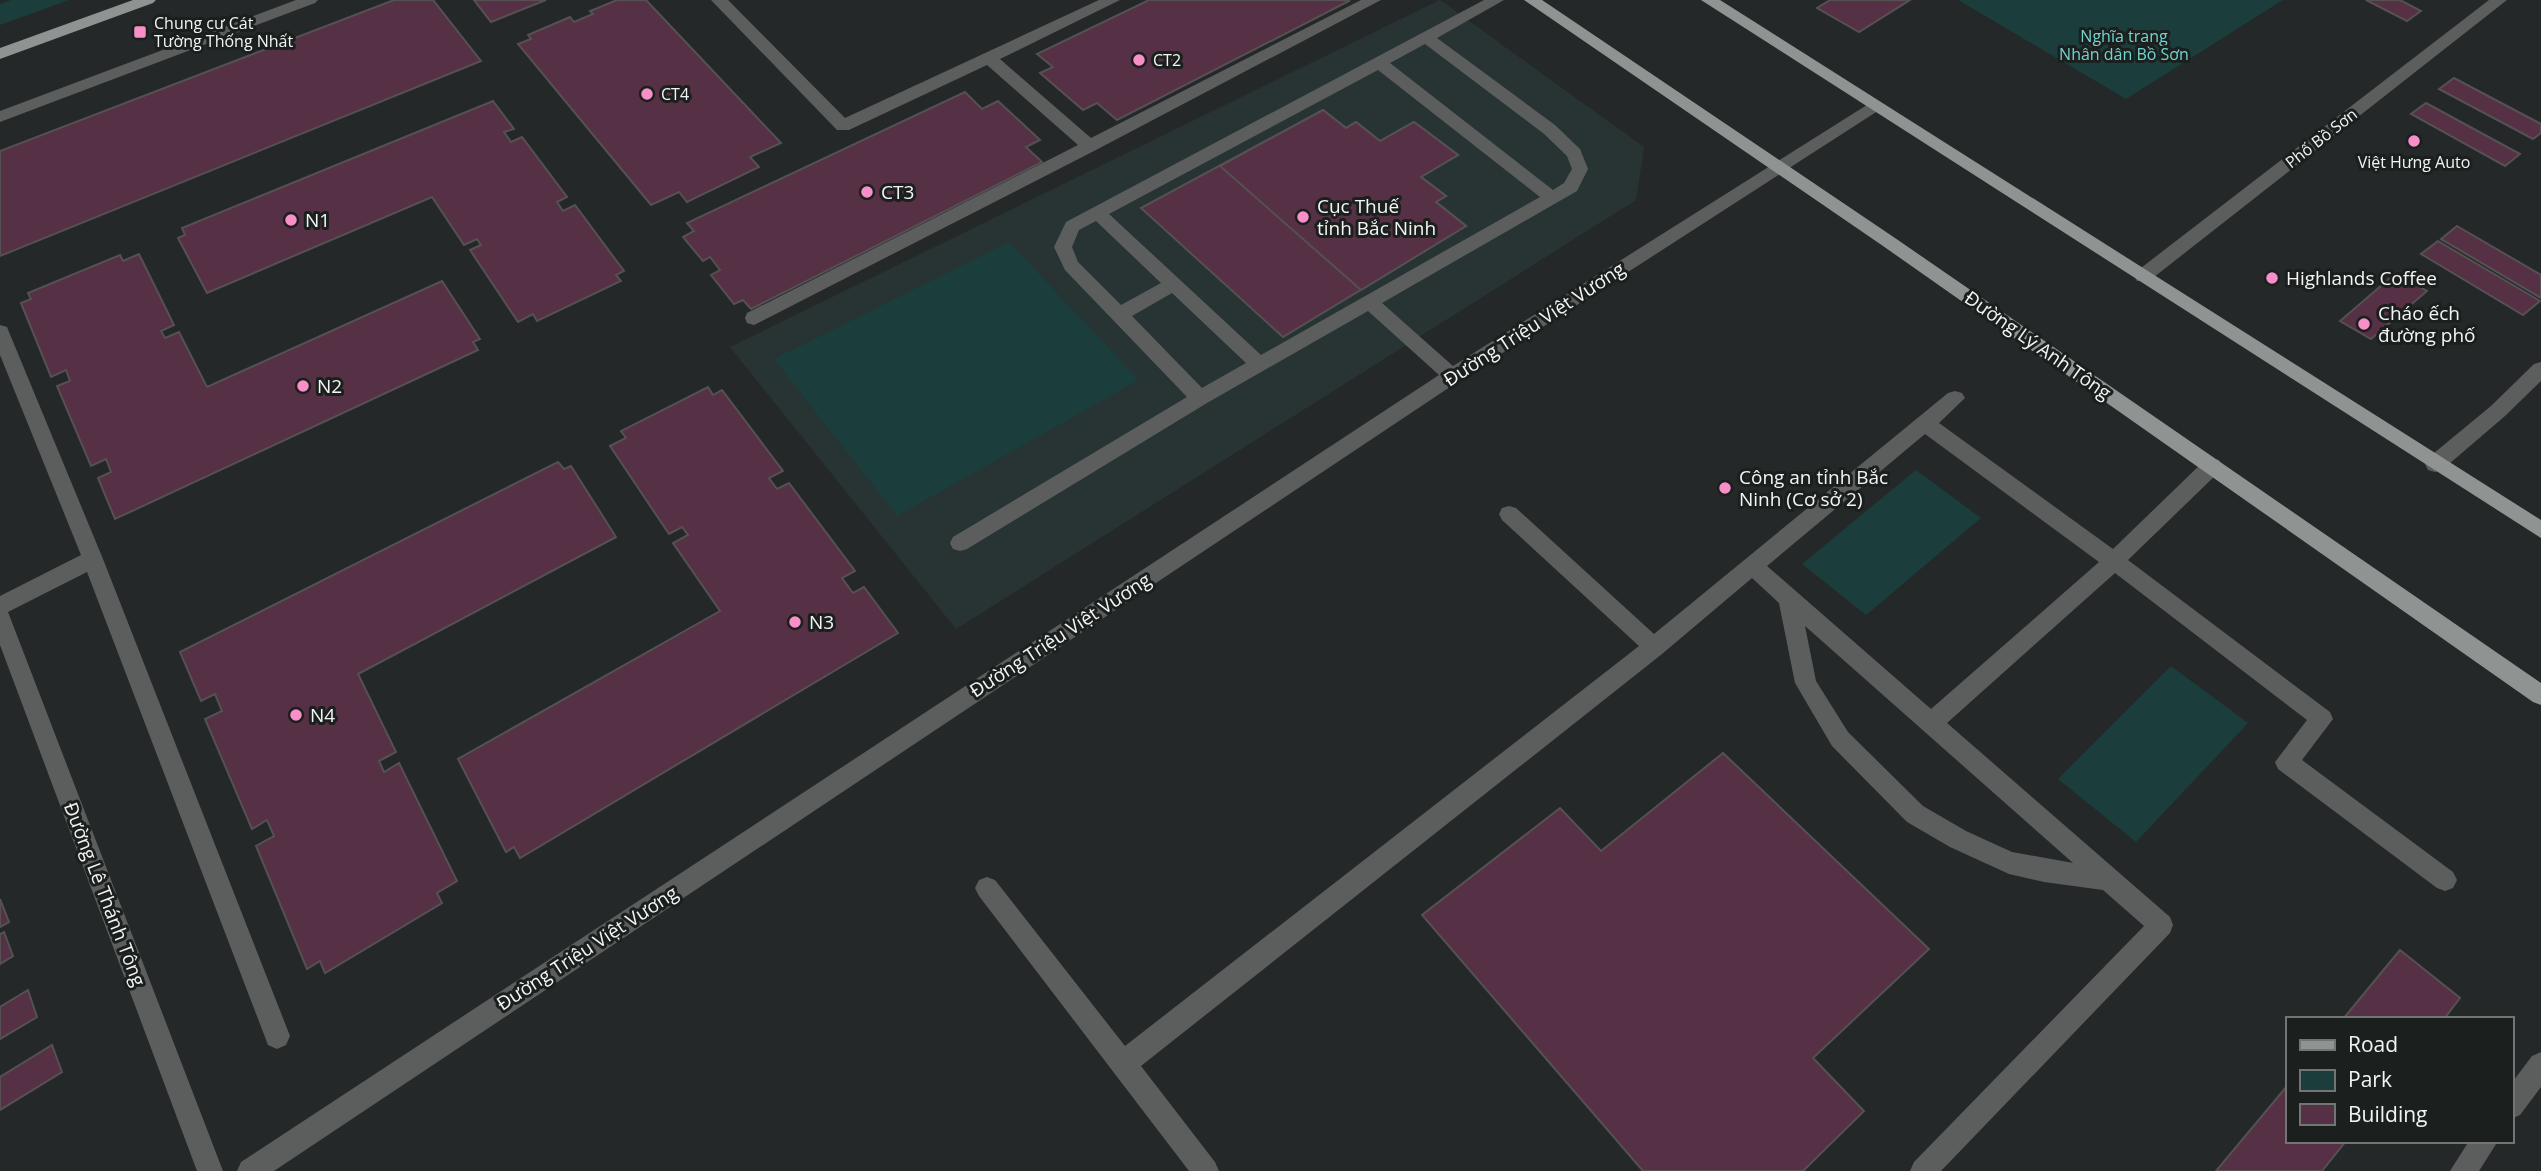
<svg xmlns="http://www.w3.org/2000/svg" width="2541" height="1171" font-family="'Open Sans',sans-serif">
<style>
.built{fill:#283433}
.green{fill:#1b3d3b}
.building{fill:#563044;stroke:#555153;stroke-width:2}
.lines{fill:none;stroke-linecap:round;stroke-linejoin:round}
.minor{fill:#5c5e5e;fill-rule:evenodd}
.major{fill:#8f9493;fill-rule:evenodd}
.poi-dot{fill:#f98fc9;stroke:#1b1f1e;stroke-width:2.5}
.labels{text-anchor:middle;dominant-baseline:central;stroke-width:6;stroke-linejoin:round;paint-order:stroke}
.far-poi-label{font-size:16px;fill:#f2f5f4;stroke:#1b1f1e;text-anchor:start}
.far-park-label{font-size:16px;fill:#72d4cf;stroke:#1b1f1e}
.far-street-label{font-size:16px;fill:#f2f5f4;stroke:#1b1f1e}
.poi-label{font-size:19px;fill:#f2f5f4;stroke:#1b1f1e;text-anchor:start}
.street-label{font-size:19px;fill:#f2f5f4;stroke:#1b1f1e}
</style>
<rect width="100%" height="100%" fill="#242828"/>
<!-- built -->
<polygon class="built" points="1440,0 1644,147 1636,200 956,629 730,347"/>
<!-- green -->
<g class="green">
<polygon points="11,0 69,0 0,25 0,4"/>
<polygon points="1958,0 2283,0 2126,99"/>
<polygon points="1009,242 1139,380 897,516 774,359"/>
<polygon points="1916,470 1981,518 1866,615 1802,564"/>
<polygon points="2171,666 2248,723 2136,842 2058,779"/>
</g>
<!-- building -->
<g class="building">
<polygon points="394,0 433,0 481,61 0,256 0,151"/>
<polygon points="474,0 546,0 491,22"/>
<polygon points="617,0 646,0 781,143 750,157 759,167 687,202 679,192 651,205 518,44 531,39 528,35 570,17 574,22 593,14 590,11"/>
<polygon points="1149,0 1347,0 1349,1 1117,120 1097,103 1083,110 1040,73 1053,67 1037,54"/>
<polygon points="1830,0 1910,0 1859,32 1817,8"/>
<polygon points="2366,0 2400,0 2421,11 2407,21"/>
<polygon points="2454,78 2541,124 2541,133 2533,139 2439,89"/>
<polygon points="965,92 982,109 998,101 1040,140 1026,147 1042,162 751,309 743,300 734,304 711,275 720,270 710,257 703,261 683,237 694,231 687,223"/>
<polygon points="493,101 514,129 504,132 511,142 522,137 567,197 557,202 563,211 575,205 624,271 616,275 621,281 537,321 533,314 518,322 470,250 481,245 477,239 464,245 432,197 207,293 178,238 185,235 182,228"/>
<polygon points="2426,103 2520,154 2505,166 2411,114"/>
<polygon points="1323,110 1346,128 1356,122 1380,141 1414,122 1458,155 1421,177 1446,196 1436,202 1466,226 1283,337 1141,208"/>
<polygon points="1323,110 1346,128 1356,122 1380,141 1414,122 1458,155 1421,177 1446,196 1436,202 1466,226 1361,290 1220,166"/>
<polygon points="2457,226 2541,275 2541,298 2441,239"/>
<polygon points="2438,241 2540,301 2523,315 2421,254"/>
<polygon points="139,254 174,325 161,331 165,338 179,332 207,387 442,281 480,339 473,342 478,350 115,519 98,478 111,472 106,459 91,466 57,386 70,381 66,370 51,377 21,303 31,299 28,293 120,255 123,261"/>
<polygon points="2396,273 2427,291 2371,339 2340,321"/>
<polygon points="708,387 713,395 722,390 783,471 769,478 777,489 789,483 855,571 842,578 853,593 864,587 898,633 520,858 514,847 506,852 458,759 720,611 673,543 688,535 682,527 669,534 610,446 626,438 621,431"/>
<polygon points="558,462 564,469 571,466 616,537 358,674 396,752 379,761 384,772 399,763 457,881 437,893 442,903 325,973 320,961 307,969 256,846 274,836 267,820 252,829 205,719 222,711 215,694 201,701 180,652"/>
<polygon points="1723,753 1929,949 1813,1058 1864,1111 1803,1171 1643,1171 1422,915 1560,808 1601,851"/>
<polygon points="0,899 9,922 0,927"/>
<polygon points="4,932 13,956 0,964 0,934"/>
<polygon points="2400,950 2460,998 2444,1019 2343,1019"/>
<polygon points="28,990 37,1017 0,1039 0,1007"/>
<polygon points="52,1045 62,1072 0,1110 0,1077"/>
<polygon points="2287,1086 2287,1141 2346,1141 2322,1171 2216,1171"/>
</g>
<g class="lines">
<!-- minor -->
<g class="minor">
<polygon points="296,0 318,0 315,3 0,122 0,111"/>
<polygon points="711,0 728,0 845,118 1099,0 1120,0 1000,59 1091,138 1361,0 1381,0 1096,150 754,325 747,323 745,318 747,313 1078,145 987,65 849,130 837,130"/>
<path d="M1484,0h20l-67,38 118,87 25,24 8,20 -11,22 -195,112 71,63 417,-263 6,-1 8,5 -425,274 -1185,790h-37l4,-9 1198,-787 -71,-64 -161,92 -240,146 -7,2 -7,-2 -3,-6 3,-6 234,-140 -122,-127 -11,-23 12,-25zM1425,44l118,89 24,23 5,13 -8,14 -11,7 -163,-127zM1378,70l162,127 -279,158 -152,-141zM1096,221l65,62 -40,22 -43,-43 -6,-15 7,-17zM1172,293l74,70 -44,25 -70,-72z"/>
<polygon points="2489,0 2507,0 2149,281 2137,281 2134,276 2137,271"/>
<polygon points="0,325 7,327 9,332 103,559 290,1036 286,1045 277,1049 268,1045 87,572 8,612 223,1171 197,1171 0,645 0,596 81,555 0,355"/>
<polygon points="2541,362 2541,381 2505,416 2442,470 2435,472 2428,470 2425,464 2428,458 2491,406 2534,364"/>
<path d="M1955,391l7,2 3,5 -26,25 174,126 92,-89 7,-2 7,2 3,6 -3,6 -91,88 202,152 3,7 -31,41 151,112 4,8 -4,8 -8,3 -8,-3 -159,-119 -3,-7 32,-42 -192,-147 -168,150 223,194 3,8 -3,8 -229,238h-31l4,-9 230,-236 -41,-36 -59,-8 -35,-8 -59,-27 -43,-25 -75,-76 -37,-63 -16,-80 -27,-25 -90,76 -521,412 74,96 4,9h-30l-210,-275 -4,-8 4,-8 8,-3 8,3 130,166 514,-400 -137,-126 -3,-6 3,-6 7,-2 7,2 138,126 294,-241zM1925,434l174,128 -168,147 -164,-143zM1805,626l268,237 -61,-11 -46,-21 -43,-25 -75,-74 -32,-51z"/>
<polygon points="2541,1052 2541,1087 2520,1115 2511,1119 2511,1084 2532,1056"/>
<polygon points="2469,1141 2498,1141 2479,1171 2450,1171"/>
</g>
<!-- major -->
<g class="major">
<polygon points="133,0 156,0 153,3 0,59 0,48"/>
<polygon points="1524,0 1542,0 1895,238 2541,683 2541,705 2533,702 1883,246"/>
<polygon points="1701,0 1720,0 2541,520 2541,538"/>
</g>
</g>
<!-- markers -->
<g class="poi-dot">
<rect x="133" y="25" width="14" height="14" rx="3.5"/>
<circle cx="1139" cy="60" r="7"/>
<circle cx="647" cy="94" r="7"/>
<circle cx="2414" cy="141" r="7"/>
<circle cx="867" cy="192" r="7"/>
<circle cx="1303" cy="217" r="7"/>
<circle cx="291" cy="220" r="7"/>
<circle cx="2272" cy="278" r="7"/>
<circle cx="2364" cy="324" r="7"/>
<circle cx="303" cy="386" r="7"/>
<circle cx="1725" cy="488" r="7"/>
<circle cx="795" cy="622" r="7"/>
<circle cx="296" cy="715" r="7"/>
</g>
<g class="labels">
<!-- far-poi labels -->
<g class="far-poi-label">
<text x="154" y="23">Chung cư Cát<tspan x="154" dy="18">Tường Thống Nhất</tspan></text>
<text x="1153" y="60">CT2</text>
<text x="661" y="94">CT4</text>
<text x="2414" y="162" text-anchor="middle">Việt Hưng Auto</text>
</g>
<!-- far-park labels -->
<g class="far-park-label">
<text x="2124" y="36">Nghĩa trang<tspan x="2124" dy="18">Nhân dân Bồ Sơn</tspan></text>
</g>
<!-- far-street labels -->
<g class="far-street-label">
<text transform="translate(2321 138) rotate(-38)">Phố Bồ Sơn</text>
</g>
<!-- poi labels -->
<g class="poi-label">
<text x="881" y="192">CT3</text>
<text x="1317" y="206">Cục Thuế<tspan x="1317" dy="22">tỉnh Bắc Ninh</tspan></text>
<text x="305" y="220">N1</text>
<text x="2286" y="278">Highlands Coffee</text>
<text x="2378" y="313">Cháo ếch<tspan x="2378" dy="22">đường phố</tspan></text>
<text x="317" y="386">N2</text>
<text x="1739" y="477">Công an tỉnh Bắc<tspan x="1739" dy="22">Ninh (Cơ sở 2)</tspan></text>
<text x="809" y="622">N3</text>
<text x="310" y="715">N4</text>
</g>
<!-- street labels -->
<g class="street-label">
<text transform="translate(1534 324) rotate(-33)">Đường Triệu Việt Vương</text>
<text transform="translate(2038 345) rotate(35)">Đường Lý Anh Tông</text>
<text transform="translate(1060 635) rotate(-33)">Đường Triệu Việt Vương</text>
<text transform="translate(105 894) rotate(69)">Đường Lê Thánh Tông</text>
<text transform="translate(587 948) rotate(-33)">Đường Triệu Việt Vương</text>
</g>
</g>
<!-- legend -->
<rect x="2286" y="1017" width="228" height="126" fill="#1b1f1e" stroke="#717574" stroke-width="2"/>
<rect x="2300" y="1040" width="35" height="10" fill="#8f9493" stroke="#717574" stroke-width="2"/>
<text x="2348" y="1052" font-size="21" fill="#f2f5f4">Road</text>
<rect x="2300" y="1070" width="35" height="21" fill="#1b3d3b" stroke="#717574" stroke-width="2"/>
<text x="2348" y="1087" font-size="21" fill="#f2f5f4">Park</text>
<rect x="2300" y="1104" width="35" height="21" fill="#563044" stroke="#717574" stroke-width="2"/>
<text x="2348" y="1122" font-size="21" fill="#f2f5f4">Building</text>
</svg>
